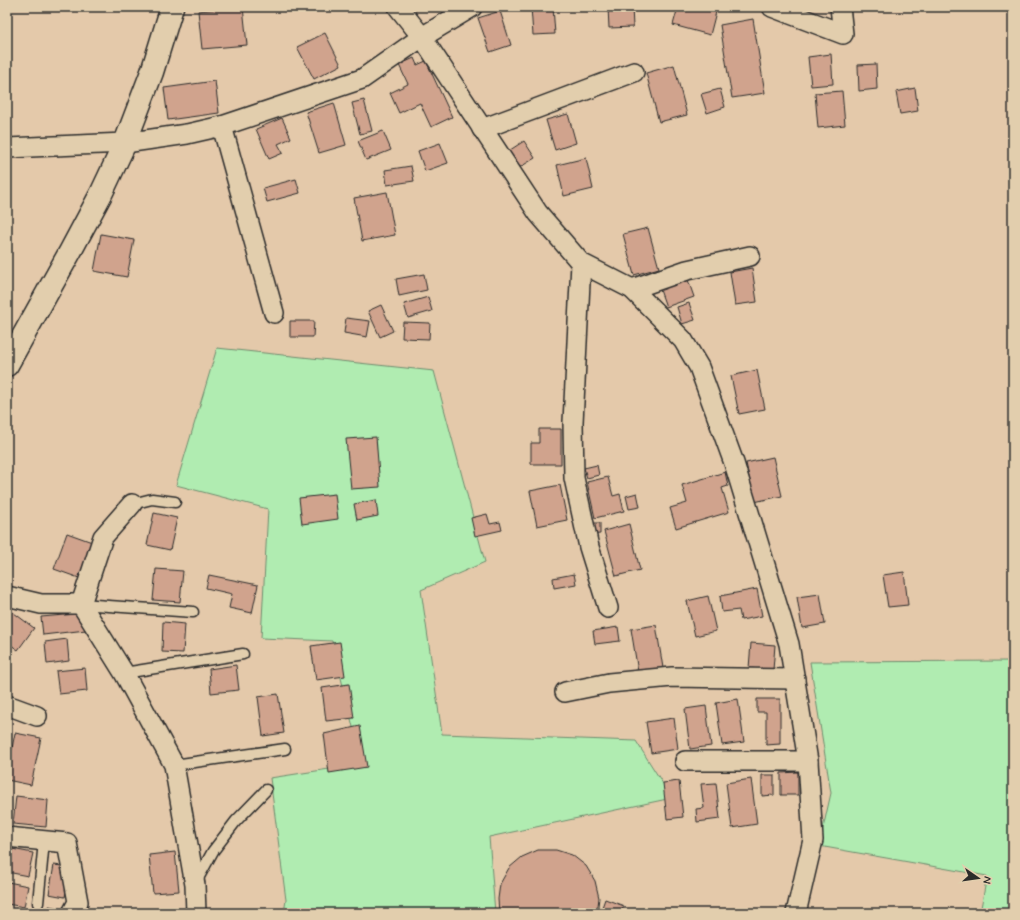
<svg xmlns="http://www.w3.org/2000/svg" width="1020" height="920" font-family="Mynerve,sans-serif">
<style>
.green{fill:#b0ecb1;stroke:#6e8c6e}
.building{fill:#d0a38d;stroke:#2b2b2b}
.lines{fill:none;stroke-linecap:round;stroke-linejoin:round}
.lane-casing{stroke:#2b2b2b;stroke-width:13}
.street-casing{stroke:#2b2b2b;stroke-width:22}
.secondary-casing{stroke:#2b2b2b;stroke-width:25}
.lane{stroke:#e2cead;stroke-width:10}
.street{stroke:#e2cead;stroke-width:19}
.secondary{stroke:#e2cead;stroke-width:22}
</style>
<rect width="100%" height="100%" fill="#e4c9aa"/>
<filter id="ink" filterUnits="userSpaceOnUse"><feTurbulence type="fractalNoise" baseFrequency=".025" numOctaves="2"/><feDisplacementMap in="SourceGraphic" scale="8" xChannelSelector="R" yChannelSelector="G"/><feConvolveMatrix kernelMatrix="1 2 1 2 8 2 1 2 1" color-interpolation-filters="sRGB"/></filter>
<g filter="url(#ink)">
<!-- green -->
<g class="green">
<polygon points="217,348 434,371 485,562 421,590 442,734 636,741 672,798 489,837 495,913 284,913 286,900 270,778 362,764 332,641 261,638 268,509 176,485"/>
<polygon points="1013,661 1013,913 980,913 987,876 819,846 831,793 810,662"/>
</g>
<!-- building -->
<g class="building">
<polygon points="243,7 247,45 202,49 198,11"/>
<polygon points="531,7 553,7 555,34 533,35"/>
<polygon points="608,7 632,7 633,27 609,28"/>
<polygon points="678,7 712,7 717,8 710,35 673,25"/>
<polygon points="500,11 511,45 490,52 478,18"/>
<polygon points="753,19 765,93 732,98 720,25"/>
<polygon points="325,33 341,65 314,79 297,47"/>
<polygon points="831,54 833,84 811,86 808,57"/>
<polygon points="414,58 417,65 426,61 452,117 431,127 420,103 399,113 390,93 408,84 399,65"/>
<polygon points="876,64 877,89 859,91 858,65"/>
<polygon points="674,65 687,115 659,122 646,73"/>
<polygon points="215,81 219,113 168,120 164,88"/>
<polygon points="915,88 918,111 900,114 896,92"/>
<polygon points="720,89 725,107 707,113 701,94"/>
<polygon points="842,91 845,125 818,128 815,93"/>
<polygon points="364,100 372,131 360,134 352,103"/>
<polygon points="334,103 346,145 319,153 306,112"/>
<polygon points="568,114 576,143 555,150 546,120"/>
<polygon points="282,118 291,138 278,144 283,153 269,159 256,129"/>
<polygon points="383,131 391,150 366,160 358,141"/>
<polygon points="524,141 535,158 517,169 507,152"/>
<polygon points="440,143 448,163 425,171 418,151"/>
<polygon points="586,158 593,189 564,196 557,165"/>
<polygon points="411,166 414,181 387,185 385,170"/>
<polygon points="296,179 300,193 267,202 263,188"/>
<polygon points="387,192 395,235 362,241 354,198"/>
<polygon points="648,228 659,268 634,275 623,234"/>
<polygon points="101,234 134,240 127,277 94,271"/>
<polygon points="752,268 757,302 735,305 730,272"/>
<polygon points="424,274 427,290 399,296 396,279"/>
<polygon points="687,277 694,297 666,307 659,287"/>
<polygon points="428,297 432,311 408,318 404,304"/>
<polygon points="689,303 695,320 682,324 677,307"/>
<polygon points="381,305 393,331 380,337 368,311"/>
<polygon points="346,318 370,321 367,337 344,333"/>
<polygon points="290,321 314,321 313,337 290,337"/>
<polygon points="403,322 430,323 429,339 402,338"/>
<polygon points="757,370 765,409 739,414 731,376"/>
<polygon points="539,429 561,429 561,464 531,464 531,443 539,443"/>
<polygon points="376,437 380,487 351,489 346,439"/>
<polygon points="773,457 782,496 754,502 746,463"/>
<polygon points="597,465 599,475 587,478 584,468"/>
<polygon points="725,472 728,486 722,488 729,512 676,528 670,508 687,503 682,485"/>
<polygon points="608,477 613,496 620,494 624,511 595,518 587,482"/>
<polygon points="560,485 567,520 537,526 530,491"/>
<polygon points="637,493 640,507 629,509 626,496"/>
<polygon points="335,494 338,519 302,524 299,498"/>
<polygon points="376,500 378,516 357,520 354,504"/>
<polygon points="154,513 177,518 170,550 147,545"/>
<polygon points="487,514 490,524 500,522 502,530 475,536 471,518"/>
<polygon points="7,521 12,522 7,538"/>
<polygon points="589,523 600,523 600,534 589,535"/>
<polygon points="629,524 640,570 616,576 604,531"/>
<polygon points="67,533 92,542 79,578 54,569"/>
<polygon points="156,569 183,571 180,602 153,600"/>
<polygon points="904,572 908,605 888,607 883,575"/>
<polygon points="574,574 576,584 554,588 553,578"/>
<polygon points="209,575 258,585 252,613 229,608 232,594 206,588"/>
<polygon points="757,589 762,616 741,620 739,610 722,612 720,596"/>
<polygon points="820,594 825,624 802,628 797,597"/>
<polygon points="708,596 716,631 695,636 687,601"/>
<polygon points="10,610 34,628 18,650 7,642 7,614"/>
<polygon points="77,614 86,630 43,635 41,617"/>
<polygon points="163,622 185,624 183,653 162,652"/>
<polygon points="656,625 663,668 638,672 631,629"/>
<polygon points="618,627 620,641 595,644 593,631"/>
<polygon points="67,639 69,661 47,664 45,642"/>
<polygon points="340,642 345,676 316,680 311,646"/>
<polygon points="751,643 775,645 773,670 749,668"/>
<polygon points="236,665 239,690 211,693 209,669"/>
<polygon points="85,668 87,691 59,694 56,671"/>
<polygon points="349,684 354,718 326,721 322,688"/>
<polygon points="278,694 284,733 263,736 258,697"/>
<polygon points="738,699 744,742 722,745 716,703"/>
<polygon points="757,699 780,699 780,744 766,745 766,712 757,712"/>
<polygon points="706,706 711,746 690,749 685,709"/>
<polygon points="674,718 678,749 651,753 646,722"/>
<polygon points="360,726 367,767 329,773 324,734"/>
<polygon points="15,733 41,738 31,785 7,780 7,773"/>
<polygon points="798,772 798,795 781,795 781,773"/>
<polygon points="762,775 774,775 774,795 762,796"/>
<polygon points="751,779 757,824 732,828 726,783"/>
<polygon points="679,781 683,817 667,819 663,783"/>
<polygon points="716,783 720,819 697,822 696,809 704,808 701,784"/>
<polygon points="16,796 48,800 46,827 13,824"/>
<polygon points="12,849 33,853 28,876 7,872"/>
<polygon points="538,850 556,850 572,855 586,866 595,881 599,898 597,913 499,913 498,899 500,884 509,868 522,857"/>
<polygon points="175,852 179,891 153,893 149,855"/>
<polygon points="54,865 70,867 65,897 49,894"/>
<polygon points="8,882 28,886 24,907 7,904 7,886"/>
<polygon points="605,899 624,906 621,913 600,913"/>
<polygon points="49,906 63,909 61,913 47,913"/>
<polygon points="7,911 27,913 7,913"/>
</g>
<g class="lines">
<!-- lane casing -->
<g class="lane-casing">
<g id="lane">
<polyline points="132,504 152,499 175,502"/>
<polyline points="81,604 193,612"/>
<polyline points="124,673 243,654"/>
<polyline points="174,765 285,749"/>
<polyline points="196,882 213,851 236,821 266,790"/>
<polyline points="38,903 44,841"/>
</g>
</g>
<!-- street casing -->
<g class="street-casing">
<g id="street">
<polyline points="398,7 422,37 538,213 581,263 632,289 683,340 699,367 734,463 789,644 808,761 813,840 796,913"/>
<polyline points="772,7 843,34 840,7"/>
<polyline points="222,126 274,313"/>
<polyline points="482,129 634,72"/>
<polyline points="7,148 125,143 187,134 222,126 362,79 422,37 472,7"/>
<polyline points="581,263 573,422 574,478 589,547 608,608"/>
<polyline points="632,289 687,270 750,256"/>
<polyline points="132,504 103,537 81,604 124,673 174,765 195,885 196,913"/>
<polyline points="7,596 41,604 81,604"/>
<polyline points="565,692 609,683 672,677 795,679"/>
<polyline points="7,705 37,716"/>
<polyline points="685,761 808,761"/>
<polyline points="7,837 67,843 78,902 72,913"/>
</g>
</g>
<!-- secondary casing -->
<g class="secondary-casing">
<polyline id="secondary" points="7,365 70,252 101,194 125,143 152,72 172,7"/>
</g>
<!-- lane -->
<use href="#lane" class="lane"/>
<!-- street -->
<use href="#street" class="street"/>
<!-- secondary -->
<use href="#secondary" class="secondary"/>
</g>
</g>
<!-- margin -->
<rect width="1020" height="920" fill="none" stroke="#e2cead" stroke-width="24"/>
<rect x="12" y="12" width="996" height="896" fill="none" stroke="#2b2b2b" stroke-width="1.5" filter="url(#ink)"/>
<!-- north arrow -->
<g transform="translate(978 878) rotate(103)" stroke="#e2cead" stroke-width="3" paint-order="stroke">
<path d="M0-3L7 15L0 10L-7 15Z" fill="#2b2b2b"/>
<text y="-6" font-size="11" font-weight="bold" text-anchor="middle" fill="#2b2b2b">N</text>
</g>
</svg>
